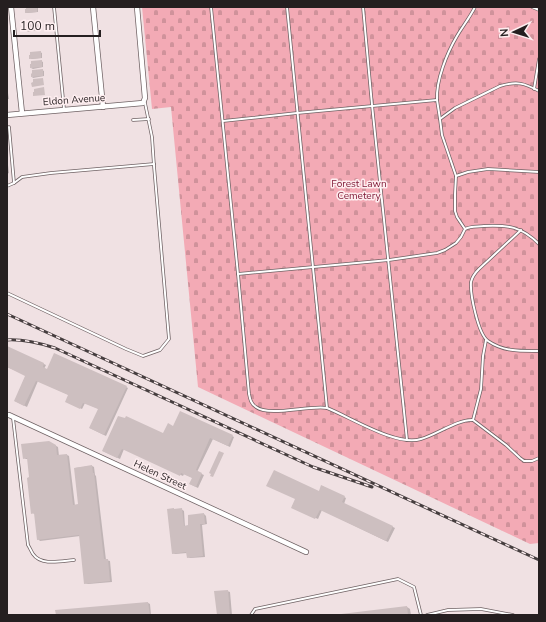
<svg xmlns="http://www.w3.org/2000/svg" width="546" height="622" font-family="'Nunito Sans',sans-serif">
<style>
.cemetery{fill:url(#cemetery-stones)}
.shadow{fill:#0003}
.building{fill:#cdbfc0}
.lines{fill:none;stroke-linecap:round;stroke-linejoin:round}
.service-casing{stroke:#6f6264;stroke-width:3.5}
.minor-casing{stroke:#6f6264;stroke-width:6}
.service{stroke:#fff;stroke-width:2}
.minor{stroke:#fff;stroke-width:4.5}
.rail-casing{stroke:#463e3f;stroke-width:3}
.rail{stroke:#feeef0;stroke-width:1.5;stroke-dasharray:4.5;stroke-linecap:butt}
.labels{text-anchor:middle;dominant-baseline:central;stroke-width:3;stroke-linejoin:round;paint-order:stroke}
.street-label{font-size:10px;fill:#251f20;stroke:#feeef0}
.park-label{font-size:10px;fill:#821e3a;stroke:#feeef0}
</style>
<defs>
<pattern id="cemetery-stones" width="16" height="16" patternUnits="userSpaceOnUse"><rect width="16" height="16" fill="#f3aab5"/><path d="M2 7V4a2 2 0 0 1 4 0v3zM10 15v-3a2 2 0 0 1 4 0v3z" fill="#d0929b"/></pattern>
</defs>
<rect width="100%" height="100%" fill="#f0e1e3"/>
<!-- cemetery -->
<polygon class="cemetery" points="142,7 539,7 539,543 530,544 198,387 171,107 152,109"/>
<!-- shadow -->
<g class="shadow">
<polygon points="27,7 38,7 38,12 27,13 26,13"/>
<polygon points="40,52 42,53 42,58 32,59 30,59"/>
<polygon points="41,61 43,62 43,67 33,69 31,68"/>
<polygon points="42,70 44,71 44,76 33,78 32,77"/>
<polygon points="7,92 8,93 9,99 7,99"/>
<polygon points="7,157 9,173 7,174"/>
<polygon points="7,347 46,365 44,369 126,387 128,388 106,436 90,428 99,409 85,403 82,409 69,403 69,395 38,381 27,407 15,401 26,375 7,367"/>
<polygon points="173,427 232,436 234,437 230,447 213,439 197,472 204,475 198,488 190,484 193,478 184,474 183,476 124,449 120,459 103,451 164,435"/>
<polygon points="49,442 58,447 59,456 67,455 69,456 75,506 79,505 75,468 92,466 94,467 95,475 96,476 106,560 110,561 112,582 88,584 85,583 80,536 40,541 38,539 35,514 32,513 30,478 28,459 26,459 24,458"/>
<polygon points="322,486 346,498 344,504 395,528 388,542 322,510 318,519 292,507 296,499 319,492"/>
<polygon points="181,509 184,511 185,527 190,526 204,514 206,516 207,524 202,525 205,557 190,558 188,557 187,553 175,554 173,553"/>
<polygon points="227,591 230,592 232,615 218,615"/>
<polygon points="148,603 150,604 151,615 57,615 56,611"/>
<polygon points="407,607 410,609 411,615 341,615"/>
</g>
<!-- building -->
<g class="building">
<polygon points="26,7 37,7 37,12 25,13 25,9 26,9"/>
<polygon points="38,23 39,30 27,32 26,28 27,27 27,24"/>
<polygon points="41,51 41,58 29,59 29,55 30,55 30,52"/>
<polygon points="42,60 42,67 30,68 30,64 31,64 31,61"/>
<polygon points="43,69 43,76 31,77 31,74 32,73 32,70"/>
<polygon points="43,78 44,85 32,87 31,83 33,82 33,79"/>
<polygon points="44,87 45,95 33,96 33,92 34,92 34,89"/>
<polygon points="7,346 44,363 43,367 47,369 54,353 127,386 104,435 89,428 98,409 83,403 80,409 65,402 68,395 36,381 24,406 14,401 25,376 7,367"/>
<polygon points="180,411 233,435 228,446 210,438 196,470 202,473 196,487 189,484 192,478 181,473 180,476 122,449 117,458 102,451 118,416 125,418 126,416 163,433 168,423 173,426"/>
<polygon points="49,441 56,445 57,455 67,454 73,505 78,504 74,468 92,465 93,473 94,473 104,559 108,559 110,581 84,584 79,535 37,540 34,513 31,514 27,478 29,477 27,458 23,459 21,444"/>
<polygon points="219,451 224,453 213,477 210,476 211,474 209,473"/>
<polygon points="274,470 319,491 321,485 345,496 342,502 393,526 386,541 320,510 315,519 291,508 295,499 266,486"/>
<polygon points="174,508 174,509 182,508 184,526 188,525 188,515 204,513 205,524 200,524 203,556 187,558 186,552 172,554 167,509"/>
<polygon points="228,590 230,615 217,615 214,591"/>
<polygon points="148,602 150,615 56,615 55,610"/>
<polygon points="407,606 408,615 341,615 341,614"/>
</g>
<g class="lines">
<!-- service casing -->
<g class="service-casing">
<g id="service">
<polyline points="54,7 64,109"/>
<path d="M211,7l27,267 11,120c1,5 2,10 7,13 13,10 53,-2 71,1"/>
<path d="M287,7l40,401c23,9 70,39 94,31 15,-4 37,-20 52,-19l33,25 14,13 4,3h8l7,-3"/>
<polyline points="363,7 372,105 407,440"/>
<polyline points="532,7 539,10"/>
<polyline points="534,89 539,59"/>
<path d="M440,119c-1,-6 -2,-13 -3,-19 -1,-20 10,-47 20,-64 6,-10 13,-19 18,-29"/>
<polyline points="133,120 149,119"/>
<polyline points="223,121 297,113 437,100"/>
<polyline points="9,127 14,183"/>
<polyline points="456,176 468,172 488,169 539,172"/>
<polyline points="7,186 14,183 22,177 51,173 154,164"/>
<path d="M465,229l-8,-12 -2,-6v-17l1,-18 -14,-41 -2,-16 15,-11 45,-22c17,-5 24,-3 39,5"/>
<path d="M521,230l-42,39c-4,4 -7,8 -8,13 -1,12 7,52 17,59 16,11 33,10 51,10"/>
<path d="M238,274l151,-14 48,-7 8,-3 11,-7 5,-6 4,-8c6,-3 13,-2 19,-3 24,-1 37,0 55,18"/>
<polyline points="7,293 126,349 143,356 160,350 169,339 154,166 152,137 145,103"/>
<path d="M13,418l15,127c2,3 3,6 5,9 8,12 28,7 41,6"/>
<polyline points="473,420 481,389 483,356 486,340"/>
<polyline points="251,615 255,609 398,579 414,587 421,615"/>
<polyline points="427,615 448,610 481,609 513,615"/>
</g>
</g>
<!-- minor casing -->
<g class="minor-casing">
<g id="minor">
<polyline points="11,7 22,113"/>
<polyline points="93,7 103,107"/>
<polyline points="7,115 143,103 145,98 137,7"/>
<polyline points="7,415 9,415 306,552"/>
</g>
</g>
<!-- service -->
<use href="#service" class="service"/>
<!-- minor -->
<use href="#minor" class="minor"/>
<!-- rail casing -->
<g class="rail-casing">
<g id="rail">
<polyline points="7,314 539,560"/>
<path d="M7,340c16,-1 32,3 48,8l258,119 59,20"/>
</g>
</g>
<!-- rail -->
<use href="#rail" class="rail"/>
</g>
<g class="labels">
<!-- street labels -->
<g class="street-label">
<text transform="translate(74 100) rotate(-4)">Eldon Avenue</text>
<text transform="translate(160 475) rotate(25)">Helen Street</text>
</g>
<!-- park labels -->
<g class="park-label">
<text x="359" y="184">Forest Lawn<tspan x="359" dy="12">Cemetery</tspan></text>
</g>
</g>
<!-- border -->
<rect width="546" height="622" fill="none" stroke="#251f20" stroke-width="16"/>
<!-- north arrow -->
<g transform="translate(514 32) rotate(266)" stroke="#feeef0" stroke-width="3" paint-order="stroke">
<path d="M0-3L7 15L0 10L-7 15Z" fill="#251f20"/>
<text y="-6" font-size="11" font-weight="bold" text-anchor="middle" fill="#251f20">N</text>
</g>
<!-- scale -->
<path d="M14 30v6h86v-6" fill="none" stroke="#251f20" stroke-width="2"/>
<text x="20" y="30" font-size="12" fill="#251f20" stroke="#feeef0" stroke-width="3" paint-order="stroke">100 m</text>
</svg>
